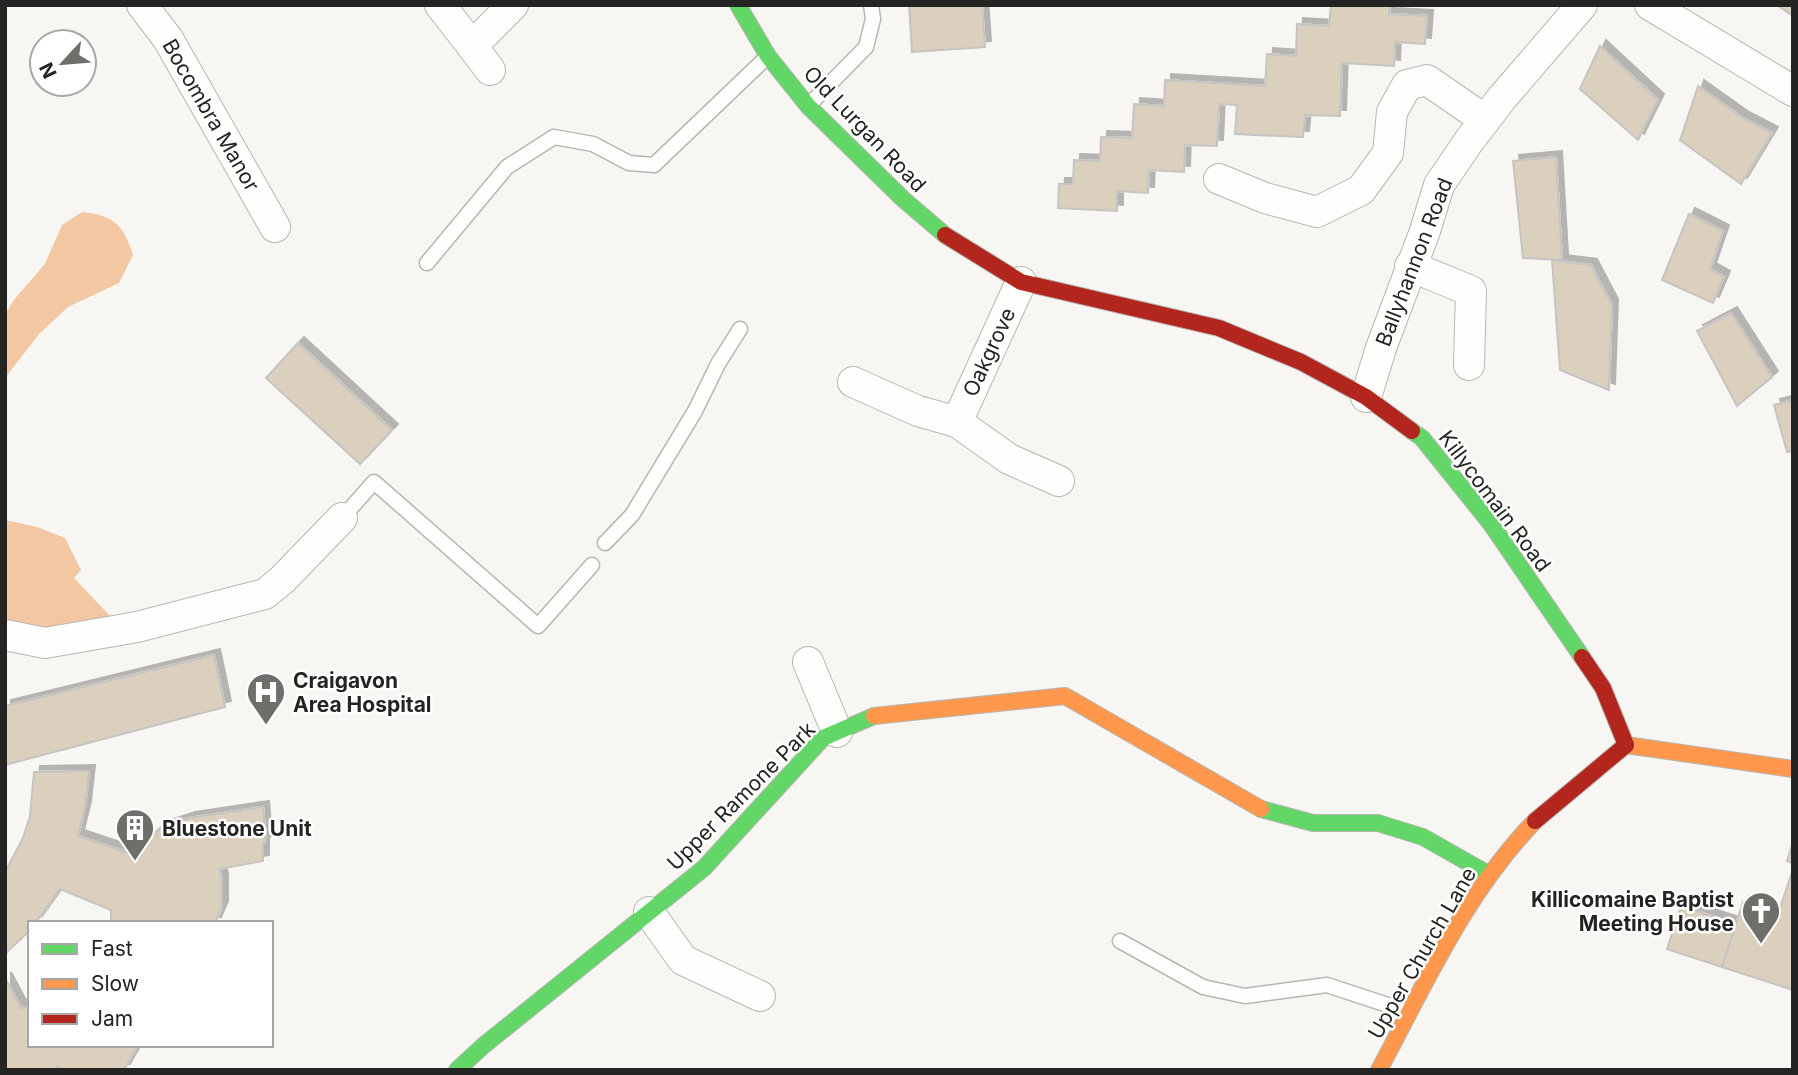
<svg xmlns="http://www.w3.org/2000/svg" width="1798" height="1075" font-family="Inter,sans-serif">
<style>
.forest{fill:#f2c7a2}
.building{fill:#dad0bd;stroke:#c6c4c2;stroke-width:2;filter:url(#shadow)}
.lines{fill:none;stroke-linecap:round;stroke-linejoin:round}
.lane-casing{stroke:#b6b6b3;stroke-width:17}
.street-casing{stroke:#b6b6b3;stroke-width:32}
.fast-casing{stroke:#b6b6b3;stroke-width:18}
.slow-casing{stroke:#b6b6b3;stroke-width:18}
.jam-casing{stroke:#b6b6b3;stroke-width:18}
.lane{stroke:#fefefd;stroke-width:14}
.street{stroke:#fefefd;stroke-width:30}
.fast{stroke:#63d668;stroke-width:16}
.slow{stroke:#ff974d;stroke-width:16}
.jam{stroke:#b3261e;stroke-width:16}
.labels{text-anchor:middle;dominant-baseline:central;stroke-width:5;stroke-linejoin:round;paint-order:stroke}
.street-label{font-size:21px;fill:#242422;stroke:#fff}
.poi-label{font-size:21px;font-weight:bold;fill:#242422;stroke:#fff;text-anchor:start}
</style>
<defs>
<filter id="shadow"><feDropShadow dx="6" dy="-6" stdDeviation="0" flood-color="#0004"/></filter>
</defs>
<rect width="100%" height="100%" fill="#f7f6f2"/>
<!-- forest -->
<g class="forest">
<path d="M82,212c33,4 41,12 51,43l-14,28 -51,24 -29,27 -34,44v-63l8,-14 32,-37 17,-39z"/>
<polygon points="5,520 37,527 65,538 81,570 74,578 111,617 86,627 35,627 5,620"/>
</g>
<!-- building -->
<g class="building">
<polygon points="909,5 982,5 985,47 912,52"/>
<polygon points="1331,5 1390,5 1389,14 1427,16 1425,44 1395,42 1394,66 1342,63 1340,116 1305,115 1303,137 1235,134 1237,105 1219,104 1217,146 1185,145 1184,172 1149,170 1148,193 1117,191 1117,211 1058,208 1059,184 1073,184 1074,160 1100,161 1101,137 1132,138 1134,104 1164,106 1165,80 1265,86 1267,54 1296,56 1297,24 1329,26"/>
<polygon points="1777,5 1793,5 1793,16"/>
<polygon points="1600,46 1658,100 1638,140 1580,89"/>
<polygon points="1698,86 1743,118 1772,133 1741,184 1680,140"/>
<polygon points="1556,157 1562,260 1523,258 1513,161"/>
<polygon points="1689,214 1723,231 1710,269 1724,277 1713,303 1662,280"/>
<polygon points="1552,260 1591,265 1612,305 1609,390 1560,370"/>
<polygon points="1731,313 1772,377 1737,406 1697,331"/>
<polygon points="298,343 392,430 360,464 266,378"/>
<polygon points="1793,400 1793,451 1787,452 1774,405"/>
<polygon points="214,655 225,707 5,765 5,706"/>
<polygon points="89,771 85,807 78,836 132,854 162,827 189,818 263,807 266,842 263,843 263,861 219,869 222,879 222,907 215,923 111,923 111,910 60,889 36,922 30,923 30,930 5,954 5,872 23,838 30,816 34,772"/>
<polygon points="1792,845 1793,845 1793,863 1787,861"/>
<polygon points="1793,869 1793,990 1722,967 1743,902 1778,914"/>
<polygon points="1681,906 1736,924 1722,967 1667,949"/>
<polygon points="5,978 21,1008 30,1006 30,1045 134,1045 137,1047 124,1070 64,1070 57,1066 56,1070 5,1070"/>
</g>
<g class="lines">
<!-- lane casing -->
<g class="lane-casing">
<g id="lane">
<polyline points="809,105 866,47 873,19 871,5"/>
<polyline points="427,263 507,167 554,137 593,144 629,163 654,165 767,57"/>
<polyline points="342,518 374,482 538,626 592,565"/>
<polyline points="605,543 632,515 695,411 718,364 740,329"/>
<polyline points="1120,941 1203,987 1245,996 1327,985 1409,1012"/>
</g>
</g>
<!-- street casing -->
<g class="street-casing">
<g id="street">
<polyline points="142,5 168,39 275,227"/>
<polyline points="440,5 472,46 513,5"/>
<polyline points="1650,5 1793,91"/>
<polyline points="472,46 490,70"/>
<polyline points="1219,179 1265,198 1317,212 1361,190 1388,153 1392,112 1407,85 1427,80 1485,120"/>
<polyline points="1410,266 1471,291 1469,365"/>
<polyline points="853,382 918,411 957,422 1009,459 1059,481"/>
<polyline points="1366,397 1381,348 1425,231 1439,185 1469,141 1502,98 1582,5"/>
<polyline points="957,422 1021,282"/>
<polyline points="5,635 45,643 137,627 265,594 282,580 342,518"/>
<polyline points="808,662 837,732"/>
<polyline points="649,912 683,960 760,996"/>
</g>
</g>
<!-- fast casing -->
<g class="fast-casing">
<g id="fast">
<polyline points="738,5 768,56 808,106 903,199 945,235"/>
<polyline points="1412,431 1422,438 1491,524 1582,657"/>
<polyline points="1261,809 1313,823 1378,823 1423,837 1490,875"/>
<polyline points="457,1070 483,1046 704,868 823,738 874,716"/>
</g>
</g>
<!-- slow casing -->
<g class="slow-casing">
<g id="slow">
<polyline points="874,716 1065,696 1261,809"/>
<polyline points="1626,745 1793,769"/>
<path d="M1379,1070c46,-86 87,-178 156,-249"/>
</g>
</g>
<!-- jam casing -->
<g class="jam-casing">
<g id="jam">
<polyline points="945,235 1021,282 1219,328 1301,362 1366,397 1412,431"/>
<polyline points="1582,657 1603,688 1626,745"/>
<polyline points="1535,821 1626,745"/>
</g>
</g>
<!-- lane -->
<use href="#lane" class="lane"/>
<!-- street -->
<use href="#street" class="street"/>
<!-- fast -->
<use href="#fast" class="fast"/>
<!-- slow -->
<use href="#slow" class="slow"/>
<!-- jam -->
<use href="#jam" class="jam"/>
</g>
<!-- icons -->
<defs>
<g id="hospital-pin" transform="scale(2.0125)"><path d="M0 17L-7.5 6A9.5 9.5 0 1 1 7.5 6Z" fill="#6e6e6b" stroke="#fff"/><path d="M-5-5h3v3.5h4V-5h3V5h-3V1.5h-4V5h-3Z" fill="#fff"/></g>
<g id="building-pin" transform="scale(2.0125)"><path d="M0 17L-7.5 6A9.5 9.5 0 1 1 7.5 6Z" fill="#6e6e6b" stroke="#fff"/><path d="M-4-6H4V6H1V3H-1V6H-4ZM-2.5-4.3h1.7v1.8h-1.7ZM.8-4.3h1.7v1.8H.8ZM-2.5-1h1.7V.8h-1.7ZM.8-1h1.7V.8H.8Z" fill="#fff"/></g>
<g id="church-pin" transform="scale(2.0125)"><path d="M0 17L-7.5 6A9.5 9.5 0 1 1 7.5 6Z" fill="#6e6e6b" stroke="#fff"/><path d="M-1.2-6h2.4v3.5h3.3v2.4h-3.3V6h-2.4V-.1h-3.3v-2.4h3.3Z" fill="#fff"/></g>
</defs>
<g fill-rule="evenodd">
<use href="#hospital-pin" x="266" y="692"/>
<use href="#building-pin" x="135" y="828"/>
<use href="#church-pin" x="1761" y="911"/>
</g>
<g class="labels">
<!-- street labels -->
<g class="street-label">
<text transform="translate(211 115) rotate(60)">Bocombra Manor</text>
<text transform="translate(865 129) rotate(46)">Old Lurgan Road</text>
<text transform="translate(1414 262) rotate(-69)">Ballyhannon Road</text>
<text transform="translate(989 352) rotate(-65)">Oakgrove</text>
<text transform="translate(1495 501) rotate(53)">Killycomain Road</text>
<text transform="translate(741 796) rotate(-45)">Upper Ramone Park</text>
<text transform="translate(1422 953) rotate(-60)">Upper Church Lane</text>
</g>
<!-- poi labels -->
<g class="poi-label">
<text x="293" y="680">Craigavon<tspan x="293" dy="24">Area Hospital</tspan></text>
<text x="162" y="828">Bluestone Unit</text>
<text x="1734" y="899" text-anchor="end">Killicomaine Baptist<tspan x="1734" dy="24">Meeting House</tspan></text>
</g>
</g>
<!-- border -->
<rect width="1798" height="1075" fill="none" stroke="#242422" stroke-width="14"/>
<!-- legend -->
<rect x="28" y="921" width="245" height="126" fill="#ffffff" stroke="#a7a7a7" stroke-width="2"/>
<rect x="42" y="944" width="35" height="10" fill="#63d668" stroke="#a7a7a7" stroke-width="2"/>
<text x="91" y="956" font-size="21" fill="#242422">Fast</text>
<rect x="42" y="979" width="35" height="10" fill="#ff974d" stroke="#a7a7a7" stroke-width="2"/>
<text x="91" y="991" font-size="21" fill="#242422">Slow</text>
<rect x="42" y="1014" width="35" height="10" fill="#b3261e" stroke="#a7a7a7" stroke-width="2"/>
<text x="91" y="1026" font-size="21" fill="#242422">Jam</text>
<!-- north arrow -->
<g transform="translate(63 63) rotate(244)"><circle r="33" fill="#ffffff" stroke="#a7a7a7" stroke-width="2"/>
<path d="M0-5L12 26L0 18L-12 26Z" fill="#6e6e6b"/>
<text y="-10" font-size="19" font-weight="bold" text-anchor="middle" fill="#242422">N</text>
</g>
</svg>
